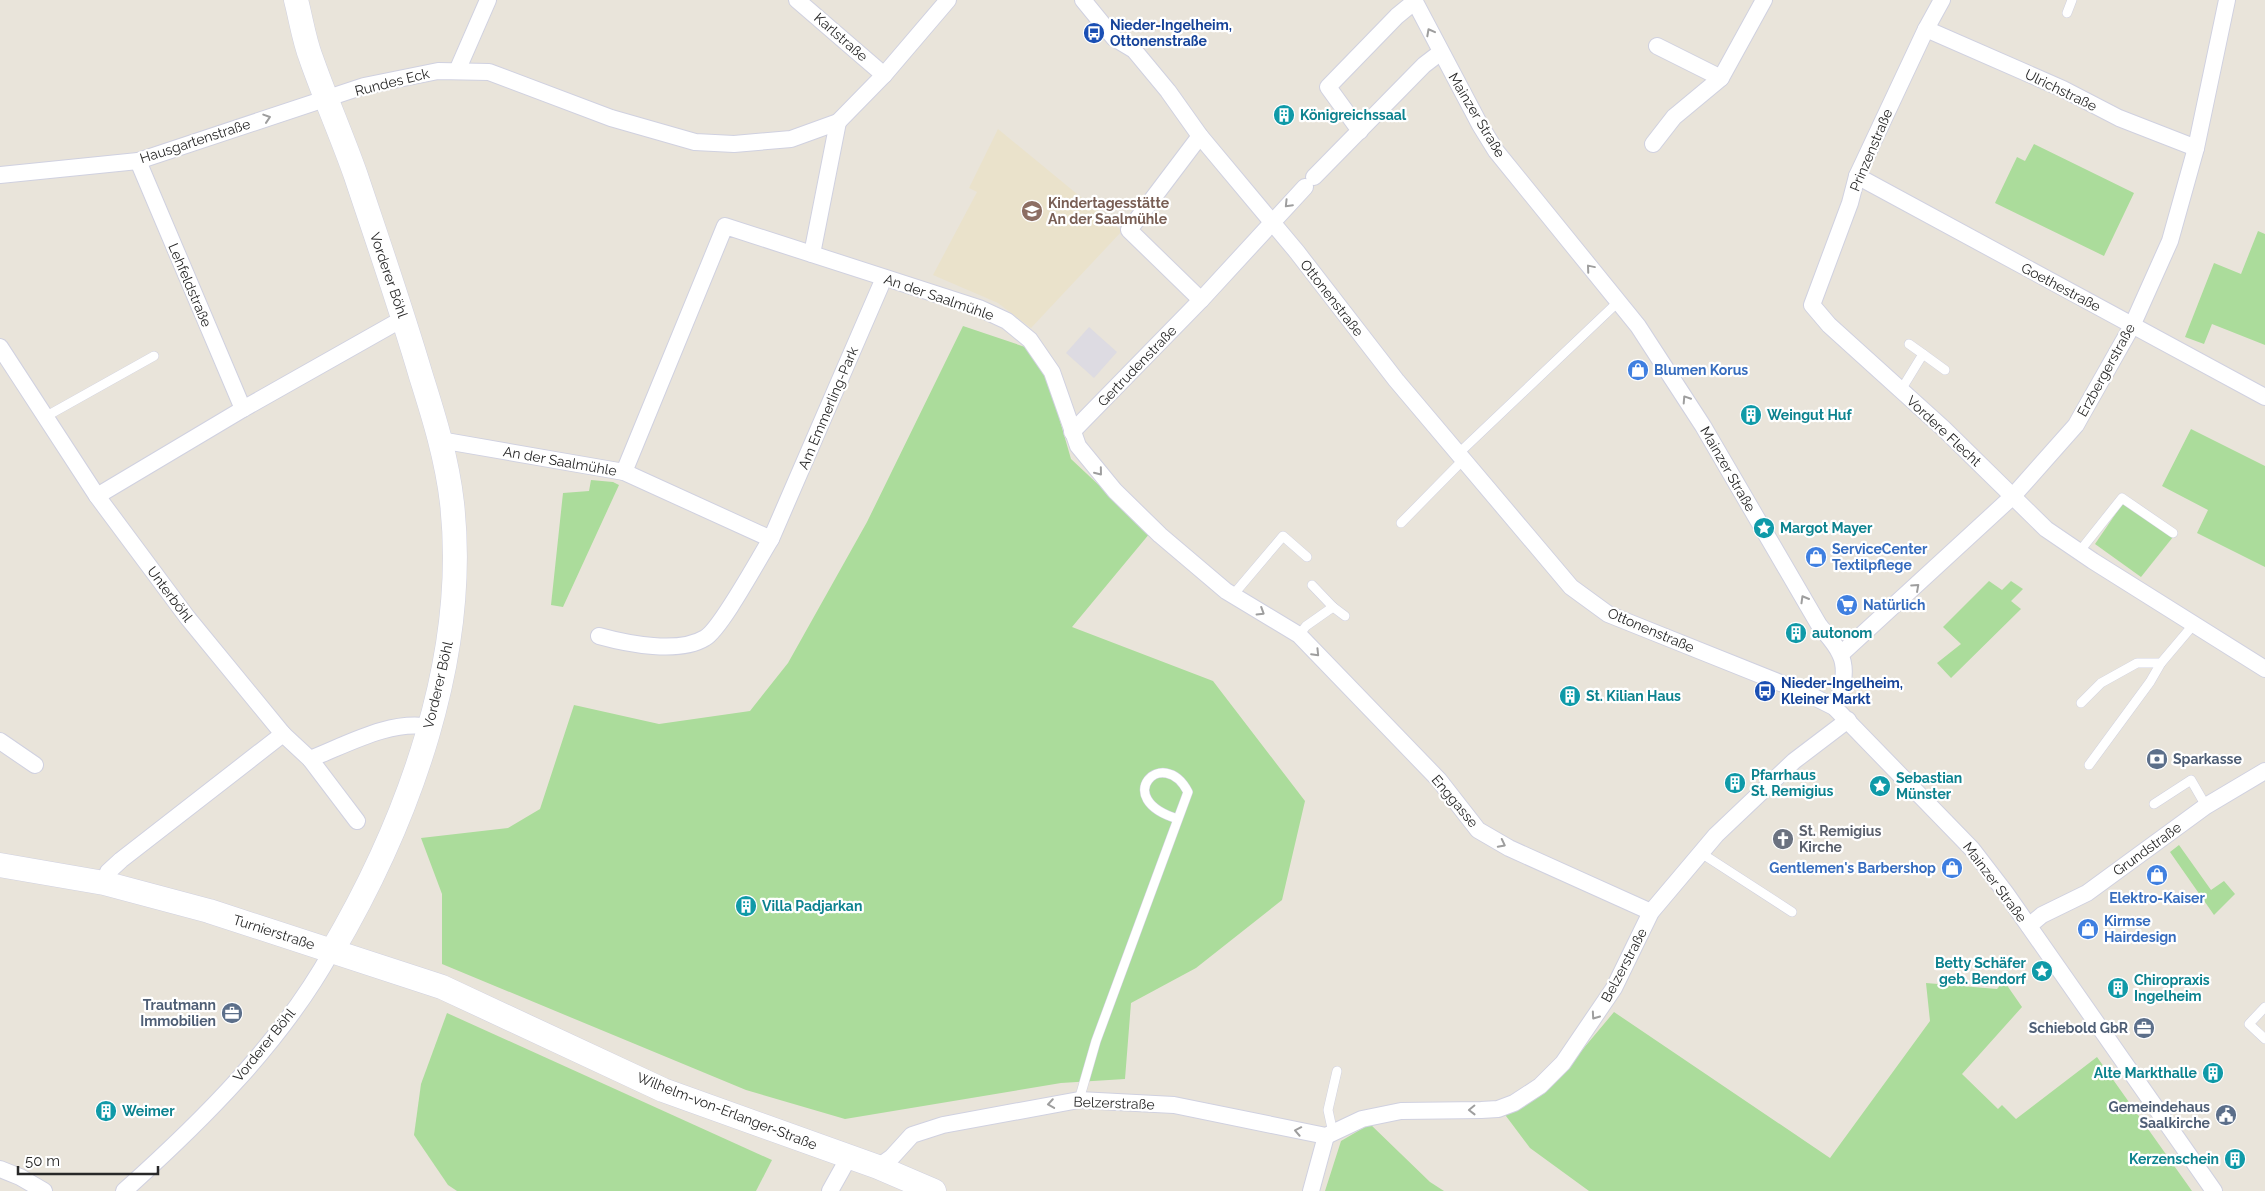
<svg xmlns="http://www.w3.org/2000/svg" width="2265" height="1191" font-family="Raleway,sans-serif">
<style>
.industrial{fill:#dddbe2}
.education{fill:#eae2cb}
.green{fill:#abdc9b}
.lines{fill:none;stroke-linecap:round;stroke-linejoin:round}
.lane-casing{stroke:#d0d1e0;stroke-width:10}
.street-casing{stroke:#d0d1e0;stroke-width:18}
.secondary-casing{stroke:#d0d1e0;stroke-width:25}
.lane{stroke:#fff;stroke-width:9}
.street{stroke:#fff;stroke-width:16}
.secondary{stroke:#fff;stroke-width:24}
.oneway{stroke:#9e9e9e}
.labels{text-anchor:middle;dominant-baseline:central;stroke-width:4.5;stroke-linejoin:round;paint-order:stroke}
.transit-label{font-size:14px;font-weight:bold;fill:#164399;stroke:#fff;text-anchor:start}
.street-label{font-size:14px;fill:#282828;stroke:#fff}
.culture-label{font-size:14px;font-weight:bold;fill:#0d838f;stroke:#fff;text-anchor:start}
.education-label{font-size:14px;font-weight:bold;fill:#785e54;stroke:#fff;text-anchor:start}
.shop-label{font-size:14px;font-weight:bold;fill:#366cbe;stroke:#fff;text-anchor:start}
.service-label{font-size:14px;font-weight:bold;fill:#4e5e75;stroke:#fff;text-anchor:end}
.worship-label{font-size:14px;font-weight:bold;fill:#5b616d;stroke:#fff;text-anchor:start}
</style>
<rect width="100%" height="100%" fill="#e9e4da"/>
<!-- industrial -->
<polygon class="industrial" points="1089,327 1117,352 1094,378 1066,353"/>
<!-- education -->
<polygon class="education" points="998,129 1122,231 1031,328 998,303 933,275 977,192 969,188"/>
<!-- green -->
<g class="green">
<polygon points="2034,144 2134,193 2104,256 1995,203 2017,157 2025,161"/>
<polygon points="2258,231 2265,234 2265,345 2212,324 2204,344 2185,337 2214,263 2241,274"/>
<polygon points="963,326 1040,352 1071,459 1150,533 1072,627 1213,681 1305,801 1282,900 1196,968 1131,1003 1125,1079 1061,1083 845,1119 746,1090 442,964 442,894 421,838 508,828 540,809 574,705 659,724 750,711 788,663 867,522"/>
<polygon points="2191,429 2265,466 2265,567 2197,533 2208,510 2162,486"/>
<polygon points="591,480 613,482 619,485 563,607 551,605 563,493 589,491"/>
<polygon points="2123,503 2173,537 2141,577 2095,544"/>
<polygon points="1989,581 2002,590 2011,581 2023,589 2011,601 2021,609 1951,678 1937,663 1961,644 1943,627"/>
<polygon points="2179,845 2211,890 2224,881 2235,894 2214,915 2170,852"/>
<polygon points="2004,981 2022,1007 1962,1074 1998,1109 2002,1105 2016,1119 2097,1057 2192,1191 1589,1191 1530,1148 1503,1112 1540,1096 1557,1080 1614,1012 1830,1158 1930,1021 1926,983 1997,989"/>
<polygon points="447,1013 772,1160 756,1191 457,1191 448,1185 414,1135 421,1084"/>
<polygon points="1370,1124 1430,1182 1444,1191 1325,1191 1341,1141"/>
</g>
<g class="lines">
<!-- lane casing -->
<g class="lane-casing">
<g id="lane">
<polyline points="2067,13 2072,0"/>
<polyline points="1909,344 1923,354"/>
<polyline points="1901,390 1923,354 1945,370"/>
<polyline points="45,417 154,356"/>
<polyline points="1459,453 1618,302"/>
<polyline points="1401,523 1464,459"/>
<polyline points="2079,552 2122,498 2173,533"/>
<polyline points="1233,595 1283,536 1307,557"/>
<polyline points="1333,607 1345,616"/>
<polyline points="1299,635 1306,626 1333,607 1312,585"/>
<polyline points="2081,703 2101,683 2137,663 2161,663 2194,624"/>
<polyline points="2089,765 2150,682 2161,663"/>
<polyline points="2154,804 2191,780 2206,806"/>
<polyline points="1701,853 1792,912"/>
<polyline points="2265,1007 2249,1024 2265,1039"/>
<path d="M1079,1100l17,-59 92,-249c-25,-48 -78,7 -10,27"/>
<polyline points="1333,1133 1328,1110 1337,1071"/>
</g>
</g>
<!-- street casing -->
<g class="street-casing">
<g id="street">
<polyline points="797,0 884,75"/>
<polyline points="1083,0 1114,38 1134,50 1168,91 1200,136 1297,252 1396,380 1571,587 1608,614 1808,694 1834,707 1972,849 2005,892 2214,1191"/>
<path d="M1414,0l66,125 16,26 142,175 65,100 116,199c7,9 17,19 21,29 8,16 2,39 -6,53"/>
<polyline points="1942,0 1926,29 1857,176 1850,203 1812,305 1829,325 1944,429 2046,529 2093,561 2265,669"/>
<polyline points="1926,29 2063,89 2119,118 2196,148"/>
<polyline points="1657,46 1721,78 1764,0"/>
<polyline points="457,71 488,0"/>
<polyline points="1360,131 1328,87 1397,16 1414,2"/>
<polyline points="1200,136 1129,230 1201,300"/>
<polyline points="1653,144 1674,117 1721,78"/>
<polyline points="138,161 243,409"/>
<polyline points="0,175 138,161 364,86 438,71 489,72 611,118 695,142 734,144 791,139 838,122 884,75 948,0"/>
<polyline points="1857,176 2265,397"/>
<polyline points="1314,177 1424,65 1441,52"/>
<polyline points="812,254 838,122"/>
<polyline points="0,347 97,496 187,617 283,734 310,759 357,821"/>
<polyline points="1072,432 1201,300 1305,187"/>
<polyline points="440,440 624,472 725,226 979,308 1007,321 1030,340 1052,372 1078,446 1115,491 1160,535 1226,591 1299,635 1439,780 1478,830 1509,848 1651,912"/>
<polyline points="624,472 771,539 884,278"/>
<polyline points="97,496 243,409 404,318"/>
<path d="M599,636c29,8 80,18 106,2 16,-9 54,-80 66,-99"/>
<polyline points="1841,654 2013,496 2076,425 2081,416 2132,326 2170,241 2196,148 2227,0"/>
<polyline points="0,741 35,765"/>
<path d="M310,759c36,-14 81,-40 120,-32"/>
<polyline points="104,883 108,872 121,860 283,734"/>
<polyline points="2029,926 2042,915 2087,893 2206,806 2265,771"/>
<polyline points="878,1167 892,1157 912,1135 943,1125 1079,1100 1174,1105 1326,1136 1362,1119 1401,1111 1481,1110 1498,1109 1514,1103 1540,1086 1563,1063 1614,988 1651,912 1716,835 1794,761 1848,720"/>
<polyline points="0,1169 20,1177 44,1191"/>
<path d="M124,1191c78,-70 157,-148 208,-240"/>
<polyline points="830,1191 849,1157"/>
<polyline points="1311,1191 1326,1136"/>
</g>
</g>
<!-- secondary casing -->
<g class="secondary-casing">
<g id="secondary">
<path d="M296,0c5,19 8,40 15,58 14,40 31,78 45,118 22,66 45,132 65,200 13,41 26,83 31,127 17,153 -43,317 -120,448"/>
<polyline points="0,865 104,883 209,911 442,987 663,1090 878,1167 934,1191"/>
</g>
</g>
<!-- lane -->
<use href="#lane" class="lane"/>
<!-- street -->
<use href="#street" class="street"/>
<!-- secondary -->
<use href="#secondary" class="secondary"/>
</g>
<!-- one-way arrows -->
<defs><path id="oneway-chevron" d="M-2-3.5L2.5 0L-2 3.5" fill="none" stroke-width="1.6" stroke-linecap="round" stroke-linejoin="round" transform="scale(1.25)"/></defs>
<g class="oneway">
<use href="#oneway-chevron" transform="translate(1430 32) rotate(-118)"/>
<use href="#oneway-chevron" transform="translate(267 118) rotate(-18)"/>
<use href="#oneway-chevron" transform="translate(1288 204) rotate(134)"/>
<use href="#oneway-chevron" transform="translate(1590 268) rotate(-130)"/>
<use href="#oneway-chevron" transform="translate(1686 399) rotate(-123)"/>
<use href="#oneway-chevron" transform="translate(1099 472) rotate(51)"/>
<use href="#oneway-chevron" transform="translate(1916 587) rotate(-42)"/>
<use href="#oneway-chevron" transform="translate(1804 599) rotate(-120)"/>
<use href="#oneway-chevron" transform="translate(1261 612) rotate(32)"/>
<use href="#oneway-chevron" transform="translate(1316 653) rotate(46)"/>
<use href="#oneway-chevron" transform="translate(1502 844) rotate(27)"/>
<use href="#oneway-chevron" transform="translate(1595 1016) rotate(125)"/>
<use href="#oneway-chevron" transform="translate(1051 1104) rotate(171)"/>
<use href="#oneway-chevron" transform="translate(1472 1110) rotate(179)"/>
<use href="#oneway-chevron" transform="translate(1298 1131) rotate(-169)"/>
</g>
<!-- icons -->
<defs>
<g id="bus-disc" transform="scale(1.125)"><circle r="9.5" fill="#1a4fb4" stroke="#fff"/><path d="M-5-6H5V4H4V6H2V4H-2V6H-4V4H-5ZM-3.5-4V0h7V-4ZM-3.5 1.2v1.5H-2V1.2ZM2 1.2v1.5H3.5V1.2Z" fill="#fff"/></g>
<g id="building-disc" transform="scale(1.125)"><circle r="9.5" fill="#0f9aa8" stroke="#fff"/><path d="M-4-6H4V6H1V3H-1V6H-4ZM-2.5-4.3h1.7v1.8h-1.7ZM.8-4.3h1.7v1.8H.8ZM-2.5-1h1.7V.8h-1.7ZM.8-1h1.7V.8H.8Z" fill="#fff"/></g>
<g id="school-disc" transform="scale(1.125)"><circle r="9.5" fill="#8d6e63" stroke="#fff"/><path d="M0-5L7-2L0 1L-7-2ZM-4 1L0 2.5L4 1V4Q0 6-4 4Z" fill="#fff"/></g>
<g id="shop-disc" transform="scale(1.125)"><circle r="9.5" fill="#3f7fe0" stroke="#fff"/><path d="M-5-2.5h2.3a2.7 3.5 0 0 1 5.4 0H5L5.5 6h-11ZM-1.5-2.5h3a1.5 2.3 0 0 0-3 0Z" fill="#fff"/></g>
<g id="sight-disc" transform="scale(1.125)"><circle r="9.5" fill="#0f9aa8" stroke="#fff"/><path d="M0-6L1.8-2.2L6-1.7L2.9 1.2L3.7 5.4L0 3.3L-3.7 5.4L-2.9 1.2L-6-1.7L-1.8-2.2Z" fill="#fff"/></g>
<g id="supermarket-disc" transform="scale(1.125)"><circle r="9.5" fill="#3f7fe0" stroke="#fff"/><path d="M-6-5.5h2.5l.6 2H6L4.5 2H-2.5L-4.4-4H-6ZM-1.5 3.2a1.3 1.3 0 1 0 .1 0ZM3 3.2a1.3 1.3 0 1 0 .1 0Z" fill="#fff"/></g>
<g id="bank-disc" transform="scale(1.125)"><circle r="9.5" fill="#5c6f8a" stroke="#fff"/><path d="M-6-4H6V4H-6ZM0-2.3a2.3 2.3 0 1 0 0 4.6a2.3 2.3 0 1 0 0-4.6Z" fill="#fff"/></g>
<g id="church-disc" transform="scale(1.125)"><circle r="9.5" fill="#6b7280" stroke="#fff"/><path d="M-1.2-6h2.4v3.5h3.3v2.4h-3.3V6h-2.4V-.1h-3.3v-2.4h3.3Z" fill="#fff"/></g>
<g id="office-disc" transform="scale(1.125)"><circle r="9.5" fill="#5c6f8a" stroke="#fff"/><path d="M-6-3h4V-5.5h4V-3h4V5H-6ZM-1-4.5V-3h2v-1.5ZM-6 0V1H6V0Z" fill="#fff"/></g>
<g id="civic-disc" transform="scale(1.125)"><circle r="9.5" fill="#5c6f8a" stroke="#fff"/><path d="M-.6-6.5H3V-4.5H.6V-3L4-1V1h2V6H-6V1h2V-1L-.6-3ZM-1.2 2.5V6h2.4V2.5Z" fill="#fff"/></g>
</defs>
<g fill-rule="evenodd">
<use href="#bus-disc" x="1094" y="33"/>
<use href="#building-disc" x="1284" y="115"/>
<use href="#school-disc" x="1032" y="211"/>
<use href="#shop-disc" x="1638" y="370"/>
<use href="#building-disc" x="1751" y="415"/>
<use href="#sight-disc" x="1764" y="528"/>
<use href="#shop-disc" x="1816" y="557"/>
<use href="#supermarket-disc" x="1847" y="605"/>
<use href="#building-disc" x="1796" y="633"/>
<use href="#bus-disc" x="1765" y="691"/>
<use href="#building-disc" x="1570" y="696"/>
<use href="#bank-disc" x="2157" y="759"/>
<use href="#building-disc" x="1735" y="783"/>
<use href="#sight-disc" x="1880" y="786"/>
<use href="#church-disc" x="1783" y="839"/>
<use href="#shop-disc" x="1952" y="868"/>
<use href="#shop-disc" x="2157" y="875"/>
<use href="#building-disc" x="746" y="906"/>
<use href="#shop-disc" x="2088" y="929"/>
<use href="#sight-disc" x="2042" y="971"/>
<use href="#building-disc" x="2118" y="988"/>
<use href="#office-disc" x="232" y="1013"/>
<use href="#office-disc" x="2144" y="1028"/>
<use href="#building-disc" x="2213" y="1073"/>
<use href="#building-disc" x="106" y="1111"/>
<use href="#civic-disc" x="2226" y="1115"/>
<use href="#building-disc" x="2235" y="1159"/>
</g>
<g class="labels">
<!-- transit labels -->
<g class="transit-label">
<text x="1110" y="25">Nieder-Ingelheim,<tspan x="1110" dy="16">Ottonenstraße</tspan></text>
<text x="1781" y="683">Nieder-Ingelheim,<tspan x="1781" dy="16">Kleiner Markt</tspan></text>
</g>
<!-- street labels -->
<g class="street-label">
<text transform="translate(841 37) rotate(41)">Karlstraße</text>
<text transform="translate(392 82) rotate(-14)">Rundes Eck</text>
<text transform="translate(2061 90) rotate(26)">Ulrichstraße</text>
<text transform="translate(1477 115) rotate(59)">Mainzer Straße</text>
<text transform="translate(195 141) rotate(-18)">Hausgartenstraße</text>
<text transform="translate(1871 150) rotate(-67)">Prinzenstraße</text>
<text transform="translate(389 275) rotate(71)">Vorderer Böhl</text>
<text transform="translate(190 285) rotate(67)">Lehfeldstraße</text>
<text transform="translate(2061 287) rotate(28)">Goethestraße</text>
<text transform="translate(939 297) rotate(19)">An der Saalmühle</text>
<text transform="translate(1332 298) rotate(52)">Ottonenstraße</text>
<text transform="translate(1137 366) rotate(-46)">Gertrudenstraße</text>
<text transform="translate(2106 370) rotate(-61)">Erzbergerstraße</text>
<text transform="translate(828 408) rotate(-67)">Am Emmerling-Park</text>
<text transform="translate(1944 431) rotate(43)">Vordere Flecht</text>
<text transform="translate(560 461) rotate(10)">An der Saalmühle</text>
<text transform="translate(1728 469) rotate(60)">Mainzer Straße</text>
<text transform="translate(170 594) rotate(53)">Unterböhl</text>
<text transform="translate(1651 630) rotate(23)">Ottonenstraße</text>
<text transform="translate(438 685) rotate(-77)">Vorderer Böhl</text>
<text transform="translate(1455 801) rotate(50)">Enggasse</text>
<text transform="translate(2147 849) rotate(-36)">Grundstraße</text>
<text transform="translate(1995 882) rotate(53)">Mainzer Straße</text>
<text transform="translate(274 932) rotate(18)">Turnierstraße</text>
<text transform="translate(1624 965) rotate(-62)">Belzerstraße</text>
<text transform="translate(264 1045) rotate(-51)">Vorderer Böhl</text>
<text transform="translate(1114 1103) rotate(2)">Belzerstraße</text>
<text transform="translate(727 1111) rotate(21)">Wilhelm-von-Erlanger-Straße</text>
</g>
<!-- culture labels -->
<g class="culture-label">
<text x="1300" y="115">Königreichssaal</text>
<text x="1767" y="415">Weingut Huf</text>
<text x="1780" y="528">Margot Mayer</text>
<text x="1812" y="633">autonom</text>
<text x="1586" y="696">St. Kilian Haus</text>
<text x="1751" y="775">Pfarrhaus<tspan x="1751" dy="16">St. Remigius</tspan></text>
<text x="1896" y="778">Sebastian<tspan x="1896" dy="16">Münster</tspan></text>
<text x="762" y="906">Villa Padjarkan</text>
<text x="2026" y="963" text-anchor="end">Betty Schäfer<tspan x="2026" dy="16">geb. Bendorf</tspan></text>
<text x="2134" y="980">Chiropraxis<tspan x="2134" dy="16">Ingelheim</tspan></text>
<text x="2197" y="1073" text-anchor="end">Alte Markthalle</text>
<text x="122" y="1111">Weimer</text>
<text x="2219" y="1159" text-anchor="end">Kerzenschein</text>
</g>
<!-- education labels -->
<g class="education-label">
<text x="1048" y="203">Kindertagesstätte<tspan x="1048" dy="16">An der Saalmühle</tspan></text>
</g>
<!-- shop labels -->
<g class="shop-label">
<text x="1654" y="370">Blumen Korus</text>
<text x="1832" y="549">ServiceCenter<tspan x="1832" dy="16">Textilpflege</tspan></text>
<text x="1863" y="605">Natürlich</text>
<text x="1936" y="868" text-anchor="end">Gentlemen's Barbershop</text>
<text x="2157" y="898" text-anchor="middle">Elektro-Kaiser</text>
<text x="2104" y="921">Kirmse<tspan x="2104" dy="16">Hairdesign</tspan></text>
</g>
<!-- service labels -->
<g class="service-label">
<text x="2173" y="759" text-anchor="start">Sparkasse</text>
<text x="216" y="1005">Trautmann<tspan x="216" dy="16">Immobilien</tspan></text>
<text x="2128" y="1028">Schiebold GbR</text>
<text x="2210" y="1107">Gemeindehaus<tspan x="2210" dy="16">Saalkirche</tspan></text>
</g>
<!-- worship labels -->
<g class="worship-label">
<text x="1799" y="831">St. Remigius<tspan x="1799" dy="16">Kirche</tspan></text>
</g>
</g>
<!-- scale -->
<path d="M18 1166v8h140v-8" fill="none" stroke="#282828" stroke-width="2.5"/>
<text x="25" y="1166" font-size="15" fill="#282828" stroke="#ffffff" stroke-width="4" paint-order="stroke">50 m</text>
</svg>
